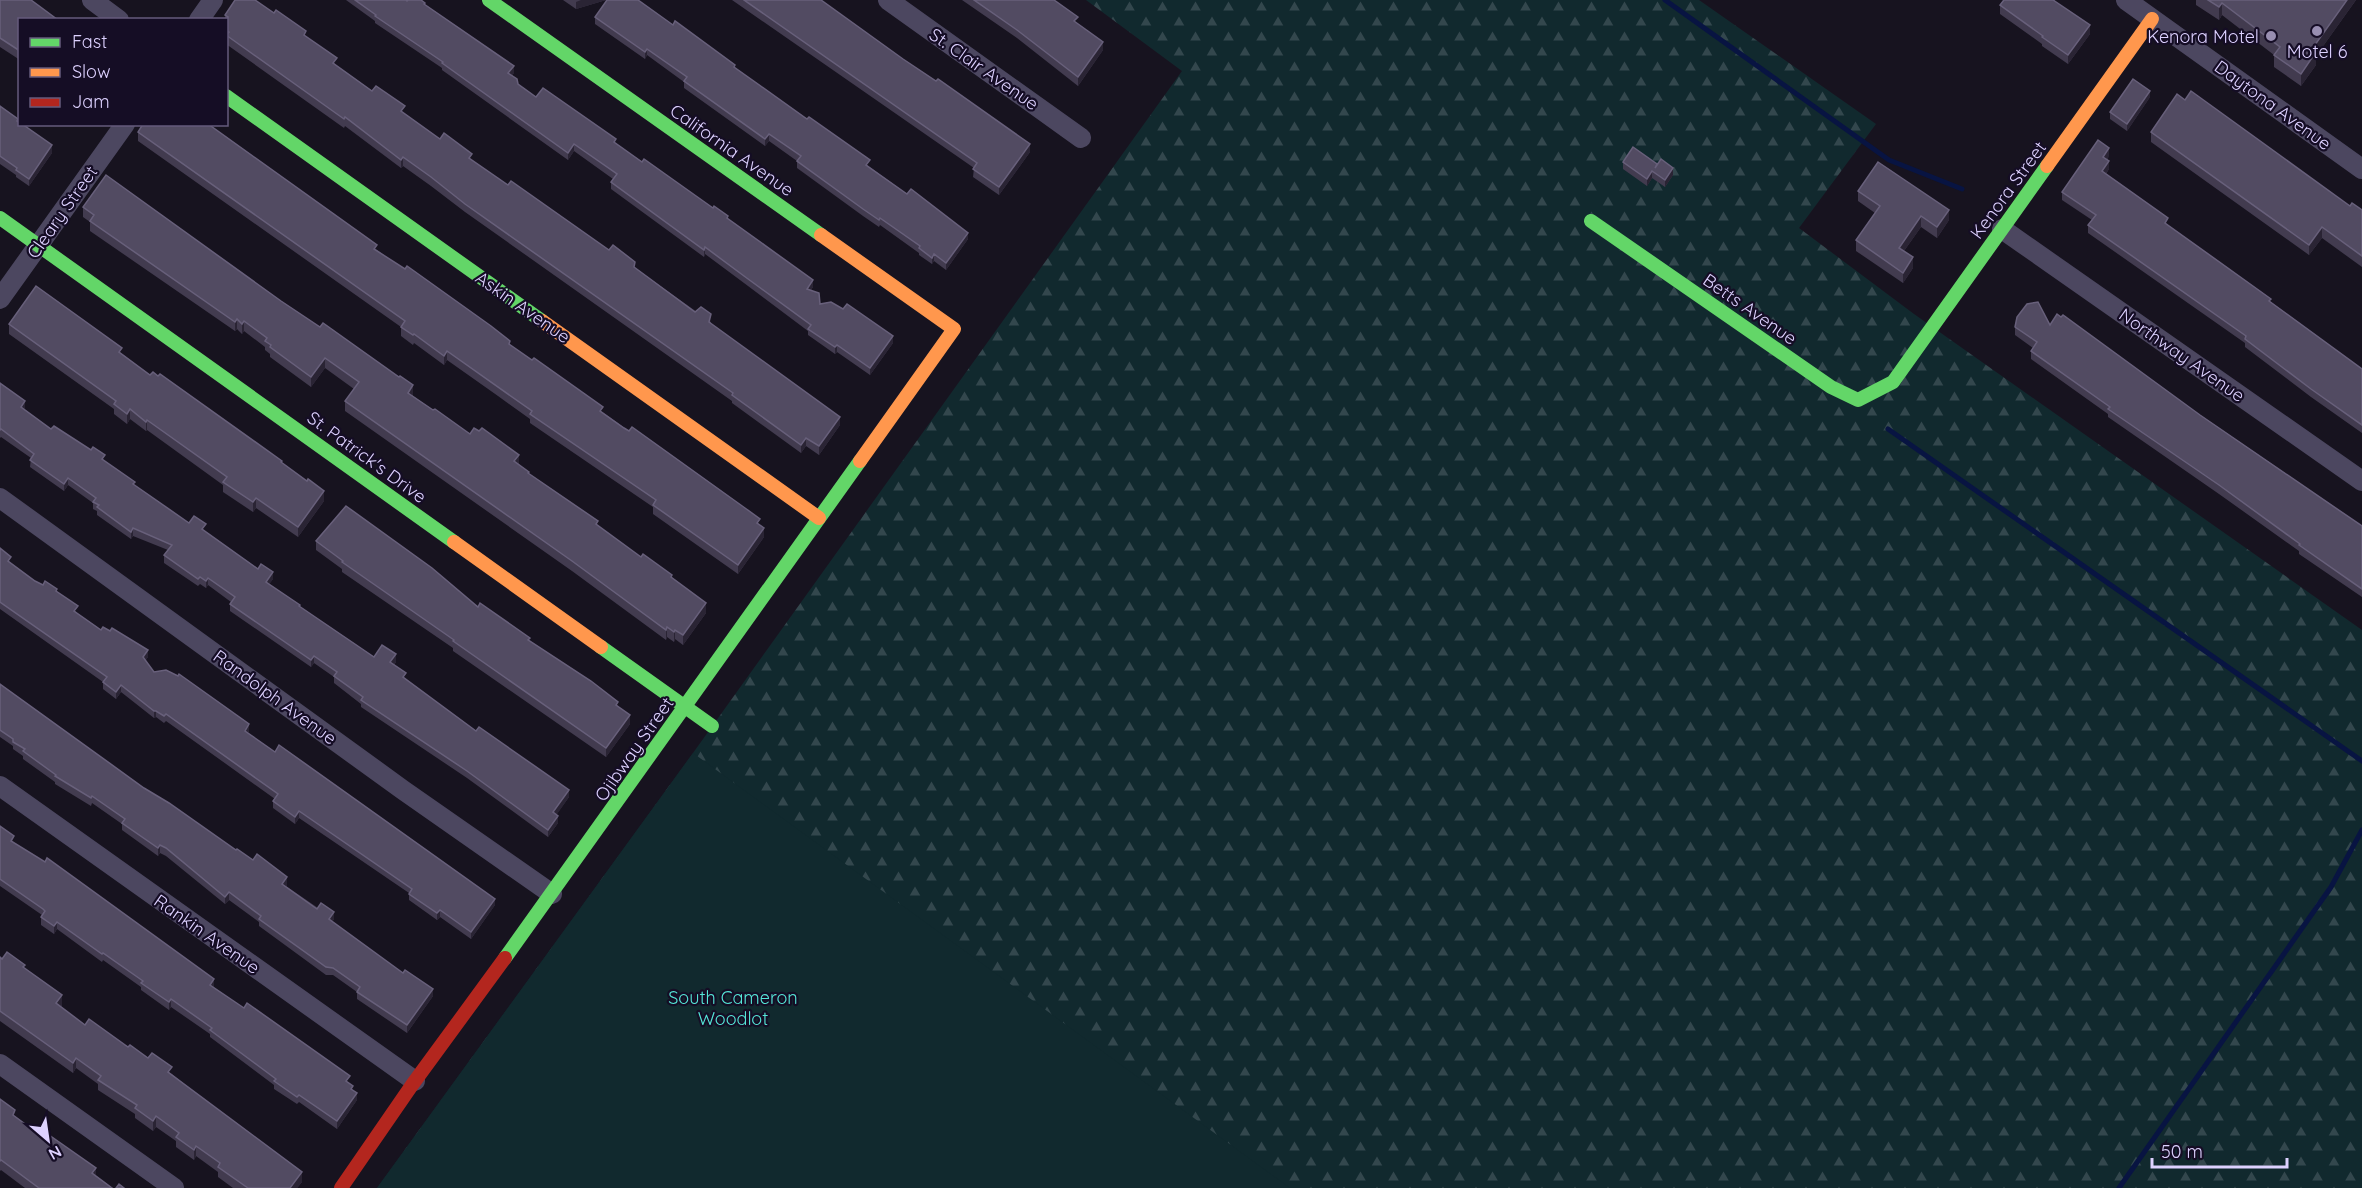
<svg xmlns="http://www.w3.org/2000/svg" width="2362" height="1188" font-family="Quicksand,sans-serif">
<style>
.forest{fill:url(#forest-firs)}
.park{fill:#11292e}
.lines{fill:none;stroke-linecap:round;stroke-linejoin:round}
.stream{stroke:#081442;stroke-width:5}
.street{stroke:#4c4760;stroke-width:20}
.fast{stroke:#63d668;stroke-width:14}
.slow{stroke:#ff974d;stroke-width:14}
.jam{stroke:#b3261e;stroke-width:14}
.wall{fill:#423b4f}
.shaded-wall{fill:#2a2434}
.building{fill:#524b62;stroke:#68607b;stroke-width:1.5}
.poi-dot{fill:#988eb1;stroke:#150d25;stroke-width:2}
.labels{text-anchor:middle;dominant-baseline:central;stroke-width:4.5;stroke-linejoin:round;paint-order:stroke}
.poi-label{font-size:18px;fill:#ddd1ff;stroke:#150d25;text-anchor:end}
.street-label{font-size:18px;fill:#ddd1ff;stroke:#150d25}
.park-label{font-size:18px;fill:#55e7d8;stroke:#150d25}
</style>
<defs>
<pattern id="forest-firs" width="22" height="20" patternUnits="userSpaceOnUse" patternTransform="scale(1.5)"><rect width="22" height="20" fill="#11292e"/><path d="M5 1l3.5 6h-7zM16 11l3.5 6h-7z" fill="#33474d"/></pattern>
</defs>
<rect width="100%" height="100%" fill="#17131f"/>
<!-- forest -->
<polygon class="forest" points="1086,0 1699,0 1876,124 1799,228 1914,314 2362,630 2362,1188 377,1188 693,753 1182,71"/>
<!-- park -->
<polygon class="park" points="693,753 1290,1188 377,1188"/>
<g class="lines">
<!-- stream -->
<g class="stream">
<polyline points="1665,0 1889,160 1962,189"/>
<polyline points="1888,429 2362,761"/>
<polyline points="2119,1188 2331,887 2362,830"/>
</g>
<!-- street -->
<g class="street">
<polyline points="92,0 119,20"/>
<polyline points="888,0 1081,138"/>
<polyline points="2126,0 2362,169"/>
<polyline points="199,20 213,0"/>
<polyline points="2002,229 2362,481"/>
<polyline points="0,299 125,124"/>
<polyline points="0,498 403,790 552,894"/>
<polyline points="0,786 415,1081"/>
<polyline points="0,1064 174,1188"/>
</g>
<!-- fast -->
<g class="fast">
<polyline points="489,0 821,235"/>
<polyline points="226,96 542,321"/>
<polyline points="0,218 454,542"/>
<polyline points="1591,221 1831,387 1858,400 1893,382 2047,166"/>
<polyline points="601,647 712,726"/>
<polyline points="505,958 860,461"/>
</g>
<!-- slow -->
<g class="slow">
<polyline points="2047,166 2152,19"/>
<polyline points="821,235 954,329 860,461"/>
<polyline points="542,321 819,518"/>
<polyline points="454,542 601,647"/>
</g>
<!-- jam -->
<polyline class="jam" points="341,1188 412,1085 505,958"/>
</g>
<!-- wall -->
<g class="wall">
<polygon points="0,0 20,20 20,60 0,47"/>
<polygon points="346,0 406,0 425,5 514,73 512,75 518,84 536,97 616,144 728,219 813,287 811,290 820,304 893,343 870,375 837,352 835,354 808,335 808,331 744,283 705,254 704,257 611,189 611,182 613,179 574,151 568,160 442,70 442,68 375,23 375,21"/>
<polygon points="563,0 606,0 576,9"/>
<polygon points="732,0 821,0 1030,152 999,195 973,177 974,168"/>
<polygon points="962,0 1054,0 1103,50 1078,86 1017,38"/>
<polygon points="2003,0 2055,0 2055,2 2090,34 2068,64 2042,46 2042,44 2000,14 2000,5"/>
<polygon points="2196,0 2356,0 2316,56 2316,65 2301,86 2274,67 2274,55 2222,15 2219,20 2196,5"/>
<polygon points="225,15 306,36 337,66 440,139 508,185 635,268 711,322 711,324 840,425 819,455 806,446 801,453 732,403 732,401 465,212 431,186 403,166 401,168 345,126 344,128 226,44 226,20 225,20"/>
<polygon points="595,17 735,68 968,239 946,270 934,261 932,264 919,255 919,253 880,225 879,227 863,216 797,168 797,161 769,141 765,146 684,88 684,82 647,55 645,59 595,24"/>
<polygon points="2150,97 2127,131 2110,119 2110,112"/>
<polygon points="2185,100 2350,206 2362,210 2362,267 2322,238 2309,255 2151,142 2151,132"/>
<polygon points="0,106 52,153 29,186 16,177 16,175 0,164"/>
<polygon points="138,132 377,250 760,525 764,537 738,574 653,514 653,507 530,423 530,419 498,396 447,360 444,365 414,343 413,345 401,336 401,327 138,141"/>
<polygon points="2109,156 2107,160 2109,169 2106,174 2168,225 2271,302 2362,369 2362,433 2311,397 2245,347 2245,343 2088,233 2088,225 2092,220 2062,200 2062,192"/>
<polygon points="1623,162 1673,175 1665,187 1652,178 1647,186 1623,169"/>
<polygon points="1858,191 1949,220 1937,238 1921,227 1904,251 1913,268 1903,283 1856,251 1856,240 1875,213 1858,201"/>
<polygon points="83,207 413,395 413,396 433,410 519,465 529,474 598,526 641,557 672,579 706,613 683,645 675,639 674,642 667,637 666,640 572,571 345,411 345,401 354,389 325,368 311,387 270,357 270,354 265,350 265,347 244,331 242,334 237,329 235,331 90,231 90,222 83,217"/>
<polygon points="9,324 122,354 150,375 282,463 324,501 298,537 256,508 253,512 223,492 223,485 147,430 146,431 130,419 127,424 114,414 114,409 9,334"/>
<polygon points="2050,325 2200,415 2362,526 2362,597 2299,554 2299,551 2219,494 2108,417 2108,414 2031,359 2031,351 2033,348 2015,335 2015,327"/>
<polygon points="0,383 25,408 24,409 51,429 105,461 135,486 189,523 205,532 273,579 269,584 300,607 374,657 396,662 394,665 406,680 476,731 569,797 556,815 558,823 548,837 467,778 361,707 361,704 334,683 334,677 314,663 311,667 230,611 230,604 231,602 208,585 206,588 200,584 198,586 164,563 164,555 168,550 133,536 131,539 97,515 97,511 93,509 93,503 68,485 64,491 30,467 31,458 1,437 0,438"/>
<polygon points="316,541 478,607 530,641 618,706 630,724 606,757 453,651 453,648 342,572 342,569 316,550"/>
<polygon points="0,548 11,564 35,581 57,592 77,613 101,630 148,657 145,661 154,672 249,731 248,733 495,905 471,939 440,917 437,920 409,900 409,893 299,818 295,824 273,808 273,801 275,799 166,721 164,723 156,717 154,718 121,692 116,699 103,689 103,682 0,609"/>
<polygon points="0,684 144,788 287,885 286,886 334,919 332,922 433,996 407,1033 357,999 357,992 333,975 326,975 259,926 259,922 229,900 225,904 166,856 160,853 158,856 122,830 122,824 92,803 91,806 55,784 55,782 23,759 23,756 13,749 13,746 0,737"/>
<polygon points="0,826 14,843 214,986 213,987 350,1084 357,1100 337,1129 299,1102 297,1104 274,1089 274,1085 210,1037 210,1034 171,1007 169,1010 141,990 141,987 103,960 102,962 57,929 54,934 41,925 41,917 42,915 0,886"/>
<polygon points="0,957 25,969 62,1005 61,1007 85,1025 128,1047 172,1074 302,1182 297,1188 233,1188 218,1177 218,1172 196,1156 194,1160 176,1147 176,1141 156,1127 153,1131 135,1118 135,1114 98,1090 98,1084 76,1068 73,1073 0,1021"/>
<polygon points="0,1099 15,1117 112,1188 25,1188 1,1170 0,1171"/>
</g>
<!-- shaded-wall -->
<g class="shaded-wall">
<polygon points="581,0 606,0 576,9 576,2"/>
<polygon points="2347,0 2356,0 2316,56 2316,65 2301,86 2301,74 2312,49"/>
<polygon points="2222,3 2222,15 2219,20 2219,7"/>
<polygon points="2090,25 2090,34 2068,64 2068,55"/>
<polygon points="1103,42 1103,50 1078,86 1078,77"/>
<polygon points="647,49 647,55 645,59 645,52"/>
<polygon points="514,66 514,73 508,80 508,73"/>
<polygon points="2150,91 2150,97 2127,131 2127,124"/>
<polygon points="769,134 769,141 765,146 765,139"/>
<polygon points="574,144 574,151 568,160 568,153"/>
<polygon points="1030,144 1030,152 999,195 999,187"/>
<polygon points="52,145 52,153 29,186 29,179"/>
<polygon points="2109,148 2109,156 2103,165 2103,157"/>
<polygon points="403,157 403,166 401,168 401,160"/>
<polygon points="2109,161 2109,169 2102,179 2102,171"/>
<polygon points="1673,168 1673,175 1665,187 1665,180"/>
<polygon points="1652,171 1652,178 1647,186 1647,179"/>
<polygon points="1949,210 1949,220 1937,238 1937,227"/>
<polygon points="1921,216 1921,227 1899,258 1899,248"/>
<polygon points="2322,227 2322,238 2309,255 2309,245"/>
<polygon points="968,233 968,239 946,270 946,263"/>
<polygon points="705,247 705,254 704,257 704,250"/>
<polygon points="934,254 934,261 932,264 932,258"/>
<polygon points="1913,257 1913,268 1903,283 1903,273"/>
<polygon points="813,280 813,287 807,296 807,289"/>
<polygon points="237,319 237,329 235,331 235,322"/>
<polygon points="244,321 244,331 242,334 242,324"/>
<polygon points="893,336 893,343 870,375 870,368"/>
<polygon points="837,345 837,352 835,354 835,347"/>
<polygon points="447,351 447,360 444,365 444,356"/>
<polygon points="325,358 325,368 311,387 311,377"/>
<polygon points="413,385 413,395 408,403 408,393"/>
<polygon points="25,401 25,408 21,414 21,407"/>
<polygon points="130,409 130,419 127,424 127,414"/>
<polygon points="840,417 840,425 819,455 819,446"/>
<polygon points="147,420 147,430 146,431 146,422"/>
<polygon points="806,438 806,446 801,453 801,445"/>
<polygon points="519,455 519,465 514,461"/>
<polygon points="68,478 68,485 64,491 64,484"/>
<polygon points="324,491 324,501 298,537 298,527"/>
<polygon points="256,498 256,508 253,512 253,502"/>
<polygon points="133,528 133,536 131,539 131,532"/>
<polygon points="764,528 764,537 738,574 738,565"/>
<polygon points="273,572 273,579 266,589 266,582"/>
<polygon points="208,578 208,585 206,588 206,581"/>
<polygon points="706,603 706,613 683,645 683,635"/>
<polygon points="667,627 667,637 666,640 666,630"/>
<polygon points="675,630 675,639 674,642 674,632"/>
<polygon points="148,650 148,657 143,664 143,657"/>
<polygon points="396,654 396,662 390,670 390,662"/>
<polygon points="314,656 314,663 311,667 311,660"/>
<polygon points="121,685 121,692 116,699 116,692"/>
<polygon points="154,711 156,711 156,717 154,718"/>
<polygon points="630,715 630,724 606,757 606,748"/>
<polygon points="249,724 249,731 245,738 245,731"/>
<polygon points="569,790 569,797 553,820 553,812"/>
<polygon points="299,811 299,818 295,824 295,817"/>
<polygon points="558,816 558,823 548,837 548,830"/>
<polygon points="160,845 160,853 158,856 158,848"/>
<polygon points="287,877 287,885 282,891 282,884"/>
<polygon points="229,892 229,900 225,904 225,897"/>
<polygon points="495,899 495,905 471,939 471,932"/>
<polygon points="440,910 440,917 437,920 437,913"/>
<polygon points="334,912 334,919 329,927 329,919"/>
<polygon points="57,922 57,929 54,934 54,926"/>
<polygon points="214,979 214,986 210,992 210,985"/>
<polygon points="433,989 433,996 407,1033 407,1025"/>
<polygon points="62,995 62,1005 56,1014 56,1003"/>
<polygon points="171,999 171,1007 169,1010 169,1002"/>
<polygon points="76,1058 76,1068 73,1073 73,1063"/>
<polygon points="357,1093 357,1100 337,1129 337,1121"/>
<polygon points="156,1116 156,1127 153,1131 153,1121"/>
<polygon points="196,1146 196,1156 194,1160 194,1150"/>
<polygon points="96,1168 96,1178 92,1173"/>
<polygon points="302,1172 302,1182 297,1188 290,1188"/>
</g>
<!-- building -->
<g class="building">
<polygon points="0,0 31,0 58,20 20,20 20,51 0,38"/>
<polygon points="235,0 255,0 274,13 276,10 306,31 304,35 337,58 333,63 372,91 376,86 405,106 401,111 440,139 444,133 472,154 469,158 508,185 511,181 609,250 613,245 635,262 634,267 695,312 701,307 711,314 709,322 840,417 819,446 806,438 801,445 732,395 733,393 465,204 431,177 403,157 401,160 345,117 344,119 226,35 229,32 226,30 226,20 228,17 225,15"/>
<polygon points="355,0 406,0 407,1 408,0 421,0 425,3 424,4 514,66 508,73 517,79 518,84 536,97 543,88 616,139 614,142 642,162 644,159 713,208 714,206 728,216 727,218 813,280 807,289 819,293 820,304 831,302 843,309 847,304 893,336 870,368 837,345 835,347 808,329 811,325 744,276 705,247 704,250 611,182 617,174 574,144 568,153 442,63 443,62 375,16 376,15"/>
<polygon points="607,0 638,0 673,25 675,21 735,65 734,67 807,119 809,117 870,160 866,165 907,194 911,189 968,233 946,263 934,254 932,258 919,248 920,246 880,218 879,220 863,209 797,161 801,156 769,134 765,139 684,81 687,77 647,49 645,52 595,17"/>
<polygon points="744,0 821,0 903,59 936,81 938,79 1030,144 999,187 973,169 977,163"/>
<polygon points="974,0 1054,0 1078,17 1074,21 1103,42 1078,77 1017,30"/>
<polygon points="2004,0 2053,0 2090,25 2068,55 2042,37 2043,36 2000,5"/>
<polygon points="2208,0 2347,0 2312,49 2316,52 2301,74 2274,55 2280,47 2222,3 2219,7"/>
<polygon points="2133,79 2150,91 2127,124 2110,112"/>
<polygon points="2191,91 2350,206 2352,203 2362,210 2362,256 2322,227 2309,245 2151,132 2177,94 2185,100"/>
<polygon points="0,106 18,119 17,121 20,123 20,124 22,124 52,145 29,179 16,170 17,168 0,156"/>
<polygon points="143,124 208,124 377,245 374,249 405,269 407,266 491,326 510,341 509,344 532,360 534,358 603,407 600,411 624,428 629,431 632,427 745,508 760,519 757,523 764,528 738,565 653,505 656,500 530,414 532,411 447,351 444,356 414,334 413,335 401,327 405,321 138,132"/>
<polygon points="2098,140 2109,148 2103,157 2109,161 2102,171 2168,218 2165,223 2271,299 2269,301 2362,369 2362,425 2311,389 2245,339 2246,336 2088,225 2096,215 2062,192"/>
<polygon points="1633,147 1657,164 1655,168 1661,159 1673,168 1665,180 1652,171 1647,179 1623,162"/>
<polygon points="1878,162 1949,210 1937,227 1921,216 1899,248 1913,257 1903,273 1856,240 1880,206 1858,191"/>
<polygon points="106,175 281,301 320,327 323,323 399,377 400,376 413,385 408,393 433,410 435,409 470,434 474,428 479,431 482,428 519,455 514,461 529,472 528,473 598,521 596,524 641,557 643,554 672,575 671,577 706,603 683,635 675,630 674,632 667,627 666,630 572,561 345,401 359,382 325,358 311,377 270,347 271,345 265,341 267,338 244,321 242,324 237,319 235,322 90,221 94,215 83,207"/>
<polygon points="36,286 122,348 119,352 150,375 153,372 158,376 160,374 282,461 281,462 307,481 308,479 324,491 298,527 256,498 253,502 223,482 227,477 147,420 146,422 130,409 127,414 114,404 116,401 9,324"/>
<polygon points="2038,302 2050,325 2057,314 2061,317 2063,315 2200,415 2362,526 2362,589 2299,545 2300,544 2219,485 2108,409 2110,407 2031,351 2037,342 2015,327 2017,317 2027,304"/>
<polygon points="0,383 25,401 21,407 51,429 54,426 91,450 93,447 105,455 102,459 135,482 133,484 189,523 194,516 206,524 202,529 258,569 261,564 273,572 266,582 300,605 299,606 374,657 382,645 396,654 390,662 406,673 403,677 476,731 479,727 569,790 553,812 558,816 548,830 467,771 361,700 363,697 334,676 337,672 314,656 311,660 230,604 235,597 208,578 206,581 200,577 198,579 164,555 172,545 133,528 131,532 97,507 99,505 93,502 96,498 68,478 64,484 30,460 34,454 1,429 0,430"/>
<polygon points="346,506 432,568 478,607 480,603 530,638 528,640 591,681 618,702 616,705 630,715 606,748 453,641 454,640 342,562 343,561 316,541"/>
<polygon points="0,548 11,557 8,561 35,581 43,585 45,581 57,589 56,591 78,606 74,611 101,630 103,627 110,631 112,628 148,650 143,657 154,672 166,670 178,676 179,674 249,724 245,731 275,752 279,745 495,899 471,932 440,910 437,913 409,894 412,889 299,811 295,817 273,801 278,794 166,714 164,716 156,711 154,711 121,685 116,692 103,682 107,677 0,602"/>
<polygon points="0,684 144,788 169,803 236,850 237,849 253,860 257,854 287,877 282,884 317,909 321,903 334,912 329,919 403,973 405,970 433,989 407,1025 357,992 360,987 333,968 326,967 259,919 261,916 229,892 225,897 166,848 160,845 158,848 122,823 125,819 92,796 91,798 55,776 56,775 23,751 25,749 13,742 13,739 0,730"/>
<polygon points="0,826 14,836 11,841 45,862 47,858 214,979 210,985 244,1008 247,1003 350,1076 346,1081 353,1086 351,1089 357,1093 337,1121 299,1095 297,1097 274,1081 276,1079 210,1030 212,1028 171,999 169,1002 141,983 143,981 103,953 102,954 57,922 54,926 41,917 45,911 43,909 0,879"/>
<polygon points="7,952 25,965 23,967 62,995 56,1003 85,1025 89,1019 128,1047 130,1045 148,1058 152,1053 172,1067 168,1072 302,1172 290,1188 248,1188 218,1167 220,1163 196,1146 194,1150 176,1137 179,1133 156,1116 153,1121 135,1108 137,1105 98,1080 101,1076 76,1058 73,1063 0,1011 0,957 2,959"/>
<polygon points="0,1099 15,1110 13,1115 36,1132 39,1128 96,1168 92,1173 112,1188 39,1188 1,1160 0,1161"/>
<polygon points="119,1184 124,1188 116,1188"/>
</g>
<!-- markers -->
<g class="poi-dot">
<circle cx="2317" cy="31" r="6"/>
<circle cx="2271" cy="36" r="6"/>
</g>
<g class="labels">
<!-- poi labels -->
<g class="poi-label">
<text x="2259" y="36">Kenora Motel</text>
<text x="2317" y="51" text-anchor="middle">Motel 6</text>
</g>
<!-- street labels -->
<g class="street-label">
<text transform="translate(984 69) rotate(35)">St. Clair Avenue</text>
<text transform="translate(2273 105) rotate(36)">Daytona Avenue</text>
<text transform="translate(732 150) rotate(35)">California Avenue</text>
<text transform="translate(2008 190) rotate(-54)">Kenora Street</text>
<text transform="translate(62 212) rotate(-55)">Cleary Street</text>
<text transform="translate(523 307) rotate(35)">Askin Avenue</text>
<text transform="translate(1750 309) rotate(35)">Betts Avenue</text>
<text transform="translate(2182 355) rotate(35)">Northway Avenue</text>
<text transform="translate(367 457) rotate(36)">St. Patrick's Drive</text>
<text transform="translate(275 697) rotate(36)">Randolph Avenue</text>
<text transform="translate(634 749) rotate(-55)">Ojibway Street</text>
<text transform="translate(207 934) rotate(35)">Rankin Avenue</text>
</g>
<!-- park labels -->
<g class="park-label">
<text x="733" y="997">South Cameron<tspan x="733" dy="21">Woodlot</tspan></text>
</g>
</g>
<!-- legend -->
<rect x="18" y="18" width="210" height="108" fill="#150d25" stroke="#655b7c" stroke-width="1.5"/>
<rect x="30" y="38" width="30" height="9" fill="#63d668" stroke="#655b7c" stroke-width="1.5"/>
<text x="72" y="48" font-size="18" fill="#ddd1ff">Fast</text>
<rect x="30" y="68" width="30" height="9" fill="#ff974d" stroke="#655b7c" stroke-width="1.5"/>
<text x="72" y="78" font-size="18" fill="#ddd1ff">Slow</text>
<rect x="30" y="98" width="30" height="9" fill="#b3261e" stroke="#655b7c" stroke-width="1.5"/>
<text x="72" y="108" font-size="18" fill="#ddd1ff">Jam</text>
<!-- north arrow -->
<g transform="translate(48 1140) rotate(151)" stroke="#150d25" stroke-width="4.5" paint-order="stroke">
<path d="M0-4.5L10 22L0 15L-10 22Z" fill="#ddd1ff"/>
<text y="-9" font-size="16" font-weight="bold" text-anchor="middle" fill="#ddd1ff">N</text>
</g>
<!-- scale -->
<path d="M2152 1158v9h135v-9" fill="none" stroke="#ddd1ff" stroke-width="3"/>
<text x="2161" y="1158" font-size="18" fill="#ddd1ff" stroke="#150d25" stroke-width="4.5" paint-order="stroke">50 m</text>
</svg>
